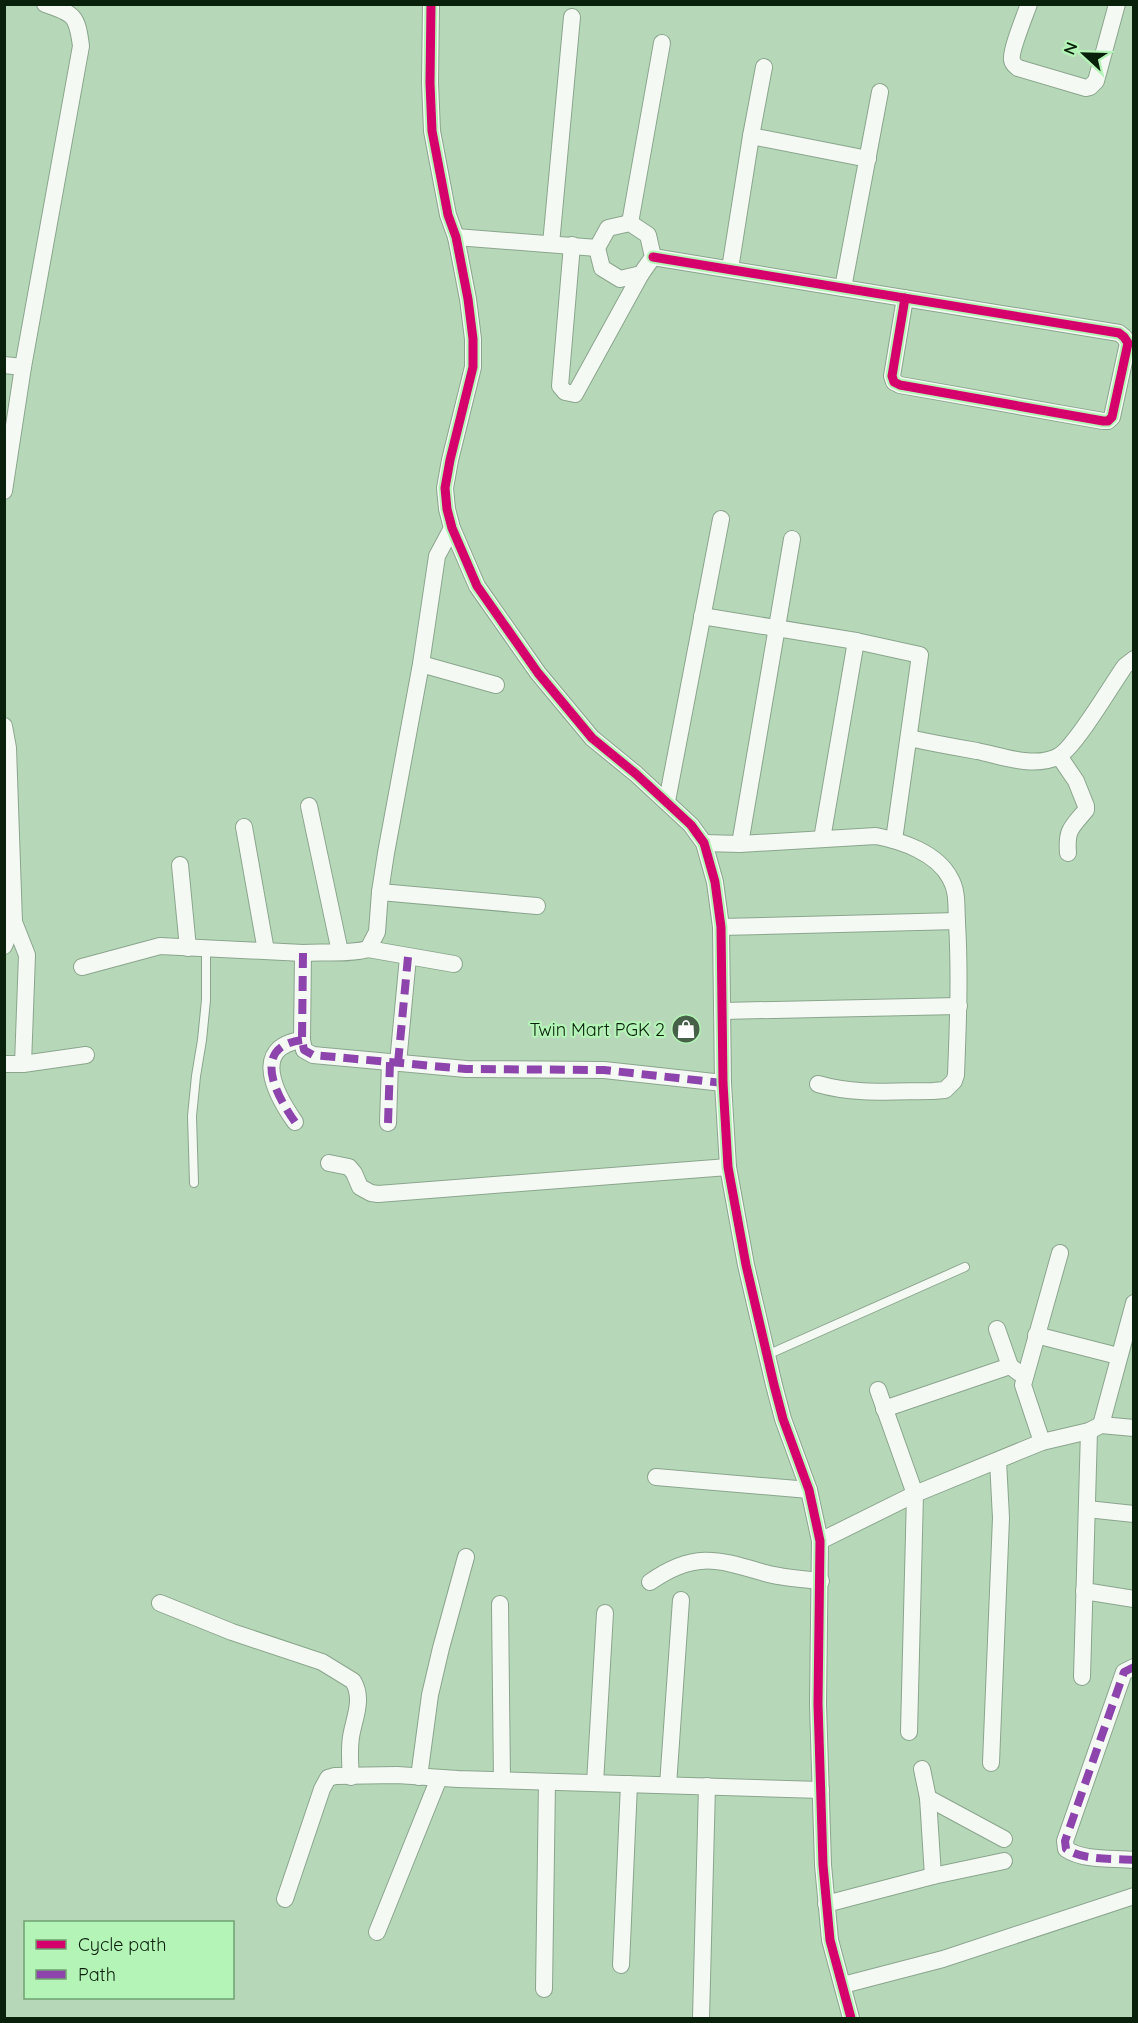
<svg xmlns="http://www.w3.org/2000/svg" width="1138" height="2023" font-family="Quicksand,sans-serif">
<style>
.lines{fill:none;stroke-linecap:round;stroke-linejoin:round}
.lane-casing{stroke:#8ba58d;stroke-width:10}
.street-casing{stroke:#8ba58d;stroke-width:18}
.lane{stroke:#f4f9f4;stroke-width:8}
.street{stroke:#f4f9f4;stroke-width:16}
.quiet{stroke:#8e44ad;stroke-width:8;stroke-dasharray:15 8;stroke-linecap:butt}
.cycleway-casing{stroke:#b5f4b7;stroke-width:13}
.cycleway{stroke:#d6006c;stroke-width:9}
.labels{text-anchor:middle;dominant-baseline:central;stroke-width:4.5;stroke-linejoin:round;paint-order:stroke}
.poi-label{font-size:18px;fill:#09210b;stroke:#b5f4b7;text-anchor:end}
</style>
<rect width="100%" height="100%" fill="#b6d8b8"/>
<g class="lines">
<!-- lane casing -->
<g class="lane-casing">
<g id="lane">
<polyline points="194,1183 192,1116 196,1076 202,1040 206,1000 206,949"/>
<polyline points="767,1355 965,1267"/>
</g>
</g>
<!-- street casing -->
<g class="street-casing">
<g id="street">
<polyline points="431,4 430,83 432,131 448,215 456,237 468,299 473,339 473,367 450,460 445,488 447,509 452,528 477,586 538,673 592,738 636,774 691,825 704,843 715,882 721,927 723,1083 728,1167 746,1265 774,1385 783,1419 809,1490 820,1541 818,1704 823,1865 830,1940 851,2018"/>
<path d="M1029,4c-4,11 -19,48 -17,56 1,5 3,5 6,8l68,20 4,-1 6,-6 21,-77"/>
<polyline points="751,136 868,159"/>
<polyline points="630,223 662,43"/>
<polygon points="630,223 648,235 653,257 641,274 620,279 602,268 597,248 608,228"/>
<polyline points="456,237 597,248"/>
<polyline points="551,244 572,17"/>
<polyline points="572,245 560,386 565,392 575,394 641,274"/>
<polyline points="653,257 1119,333 1124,337 1128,343 1112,417 1108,421 1103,421 900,385 894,382 892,376 905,298"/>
<polyline points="730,269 751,136 764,67"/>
<polyline points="843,288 880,92"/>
<polyline points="4,365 23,367"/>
<path d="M4,491l19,-124 58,-321c-4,-30 -6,-32 -36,-42"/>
<polyline points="702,616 856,641 822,839"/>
<polyline points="856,641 920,655 894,840"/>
<polyline points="421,664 496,685"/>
<polyline points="4,726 8,748 14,922 27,955 23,1064"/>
<path d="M909,738c23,5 45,9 68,13 25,5 57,18 82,5 17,-10 53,-72 66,-90l9,-7"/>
<path d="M1059,756l17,25 10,25v4c-14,17 -20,19 -18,43"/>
<polyline points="667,801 721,519"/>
<polyline points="309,806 340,952"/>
<polyline points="244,827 266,951"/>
<path d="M704,843l36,1 136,-8c26,5 61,17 74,42 8,13 6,29 7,45 3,51 1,101 -1,152l-2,6 -9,9 -12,1c-37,0 -78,4 -115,-7"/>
<polyline points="740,844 792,539"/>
<polyline points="180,865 188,948"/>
<polyline points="380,892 537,906"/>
<polyline points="721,927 957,921"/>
<polyline points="4,946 14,922"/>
<polyline points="368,949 454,964"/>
<polyline points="303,953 302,1040 304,1050 313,1055 466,1069 604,1070 723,1083"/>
<path d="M82,967l78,-21 143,7c21,-2 44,2 65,-4l9,-17 3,-40 6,-39 35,-189 16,-108 15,-28"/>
<polyline points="722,1011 959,1006"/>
<polyline points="398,1063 408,957"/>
<polyline points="4,1064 23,1064 86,1055"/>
<path d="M295,1122c-19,-27 -45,-75 7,-82"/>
<polyline points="388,1123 390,1062"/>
<polyline points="329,1163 349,1167 354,1173 360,1187 371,1193 378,1194 728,1167"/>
<polyline points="997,1329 1010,1366 1019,1373"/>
<polyline points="1036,1335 1118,1356"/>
<polyline points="878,1390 915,1494 909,1732"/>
<polyline points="884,1409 1010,1366"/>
<polyline points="1101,1425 1134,1303"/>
<polyline points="1042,1442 1023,1385 1060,1253"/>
<polyline points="656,1477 809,1490"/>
<polyline points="1087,1509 1134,1514"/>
<polyline points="820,1541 915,1494 1042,1442 1089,1431 1101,1425 1134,1428"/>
<path d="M650,1582c44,-31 67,-23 115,-9 17,5 38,6 56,8"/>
<polyline points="1084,1591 1134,1599"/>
<path d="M160,1603l72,29 90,30 31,19c11,18 1,37 -2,56 -2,13 -1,27 0,40"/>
<polyline points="500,1604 502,1780"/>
<path d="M1134,1667l-10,5 -59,169 1,8c18,12 46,9 68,11"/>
<polyline points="1082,1677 1089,1431"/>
<polyline points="991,1763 1001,1518 998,1461"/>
<polyline points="922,1769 928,1798 933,1876"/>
<polyline points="419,1777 430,1695 441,1648 466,1557"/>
<polyline points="595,1783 605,1613"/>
<polyline points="668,1785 681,1600"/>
<polyline points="928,1798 1004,1839"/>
<polyline points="285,1899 322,1789 328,1778 335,1776 397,1775 458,1779 821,1790"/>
<polyline points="826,1904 933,1876 1004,1861"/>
<polyline points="377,1932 439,1778"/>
<polyline points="621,1965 629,1784"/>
<polyline points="843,1985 943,1959 1134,1896"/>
<polyline points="544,1989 547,1782"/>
<polyline points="701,2018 707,1786"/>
</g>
</g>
<!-- lane -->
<use href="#lane" class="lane"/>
<!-- street -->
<use href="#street" class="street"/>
<!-- quiet -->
<g class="quiet">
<polyline points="303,953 302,1040 304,1050 313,1055 466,1069 604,1070 723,1083"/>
<polyline points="398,1063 408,957"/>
<path d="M295,1122c-19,-27 -45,-75 7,-82"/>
<polyline points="388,1123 390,1062"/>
<path d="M1134,1667l-10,5 -59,169 1,8c18,12 46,9 68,11"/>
</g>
<!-- cycleway casing -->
<g class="cycleway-casing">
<g id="cycleway">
<polyline points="431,4 430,83 432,131 448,215 456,237 468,299 473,339 473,367 450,460 445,488 447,509 452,528 477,586 538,673 592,738 636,774 691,825 704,843 715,882 721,927 723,1083 728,1167 746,1265 774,1385 783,1419 809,1490 820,1541 818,1704 823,1865 830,1940 851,2018"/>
<polyline points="653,257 1119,333 1124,337 1128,343 1112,417 1108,421 1103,421 900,385 894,382 892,376 905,298"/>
</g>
</g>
<!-- cycleway -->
<use href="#cycleway" class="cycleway"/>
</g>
<!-- icons -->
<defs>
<g id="shop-disc" transform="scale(1.5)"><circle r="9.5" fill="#466148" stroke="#b5f4b7"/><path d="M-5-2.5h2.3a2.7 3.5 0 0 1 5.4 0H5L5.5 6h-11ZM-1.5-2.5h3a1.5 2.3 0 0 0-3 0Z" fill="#fff"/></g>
</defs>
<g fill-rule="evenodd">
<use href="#shop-disc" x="686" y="1029"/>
</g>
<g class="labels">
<!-- poi labels -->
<g class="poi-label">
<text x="665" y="1029">Twin Mart PGK 2</text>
</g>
</g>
<!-- border -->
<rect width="1138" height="2023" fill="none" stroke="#09210b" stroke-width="12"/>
<!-- legend -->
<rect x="24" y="1921" width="210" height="78" fill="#b5f4b7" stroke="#70a072" stroke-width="1.5"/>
<rect x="36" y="1940" width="30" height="9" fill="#d6006c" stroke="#70a072" stroke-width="1.5"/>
<text x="78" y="1951" font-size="18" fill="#09210b">Cycle path</text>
<rect x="36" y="1970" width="30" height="9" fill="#8e44ad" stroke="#70a072" stroke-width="1.5"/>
<text x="78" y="1981" font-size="18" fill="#09210b">Path</text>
<!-- north arrow -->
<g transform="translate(1084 54) rotate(292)" stroke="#b5f4b7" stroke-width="4.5" paint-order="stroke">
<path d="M0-4.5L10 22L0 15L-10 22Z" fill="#09210b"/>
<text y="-9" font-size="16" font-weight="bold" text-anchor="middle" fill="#09210b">N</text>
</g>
</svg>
